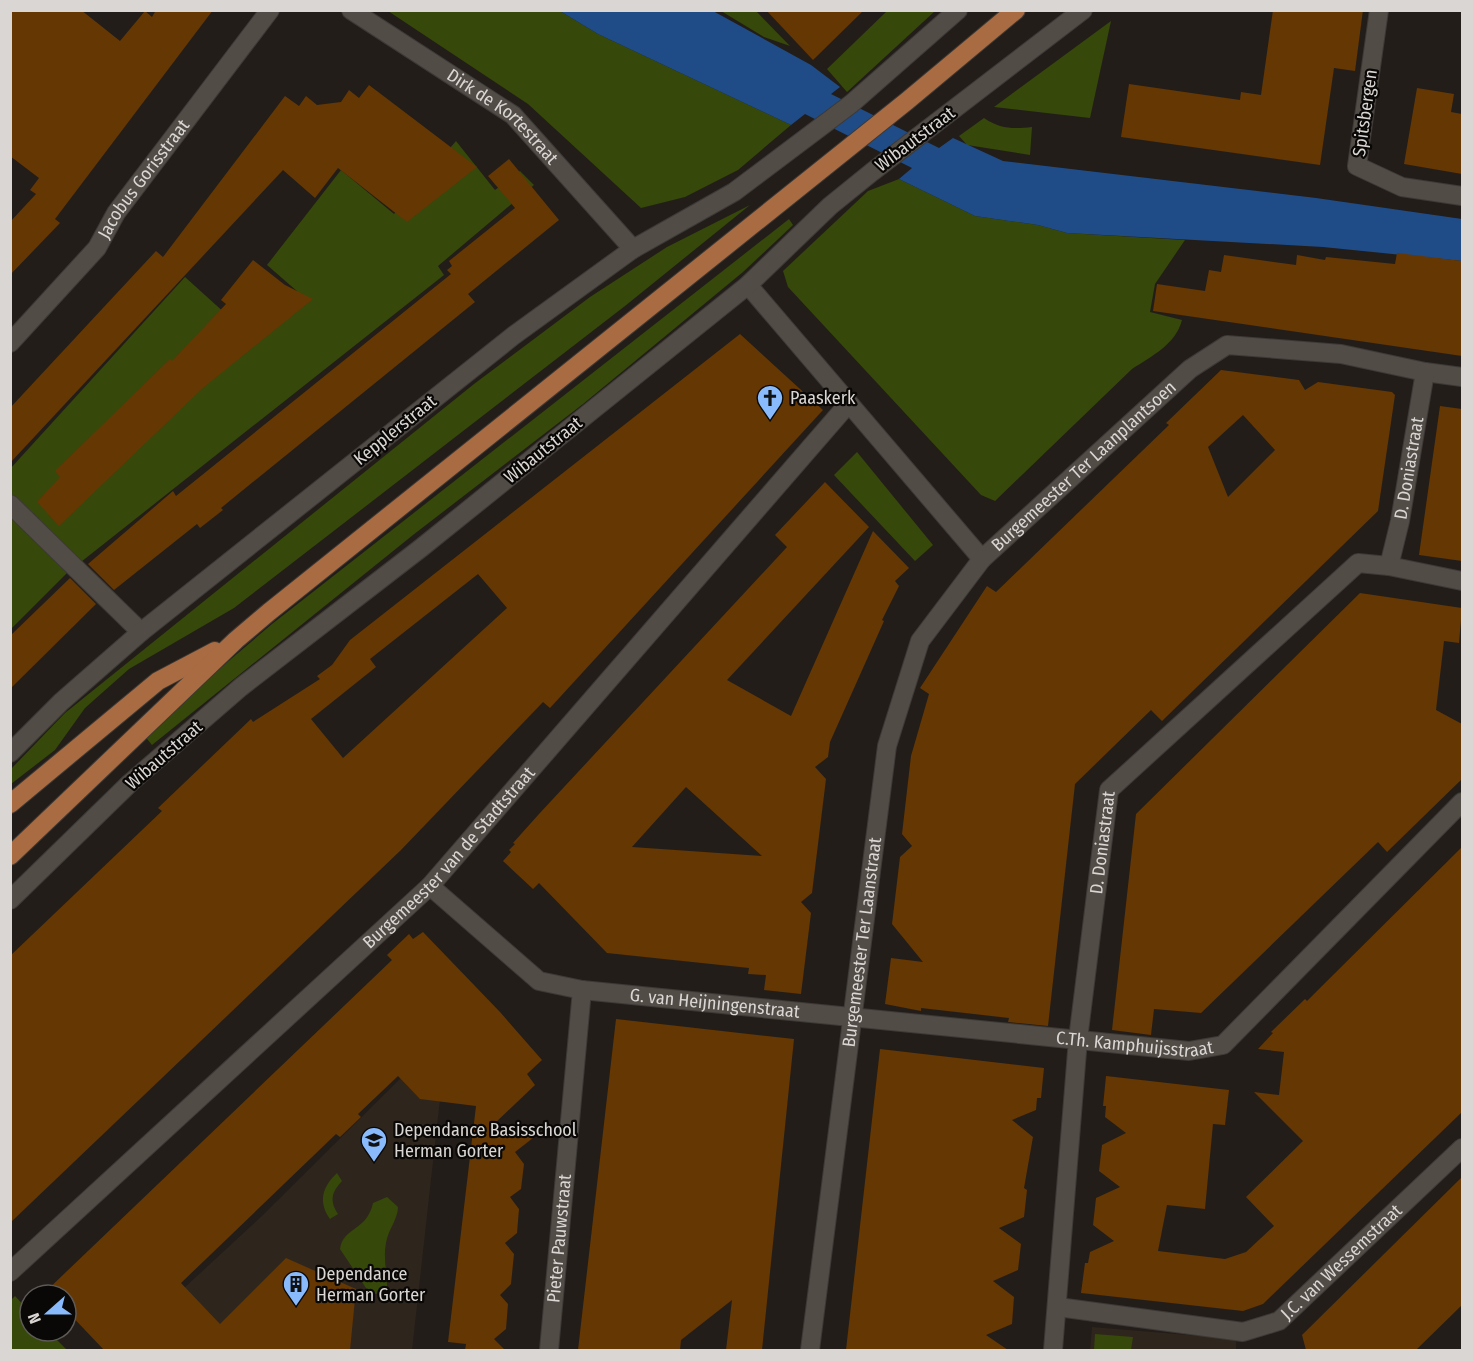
<svg xmlns="http://www.w3.org/2000/svg" width="1473" height="1361" font-family="'Fira Sans Condensed',sans-serif">
<style>
.built{fill:#2e251d}
.green{fill:#36480a}
.water{fill:#1f4c87}
.building{fill:#653703;fill-rule:evenodd}
.lines{fill:none;stroke-linecap:round;stroke-linejoin:round}
.minor-casing{stroke:#3d3936;stroke-width:20}
.major-casing{stroke:#3d3936;stroke-width:20}
.minor{stroke:#524c47;stroke-width:18}
.major{stroke:#a96b42;stroke-width:18}
.labels{text-anchor:middle;dominant-baseline:central;stroke-width:4.5;stroke-linejoin:round;paint-order:stroke}
.street-label{font-size:18px;fill:#dad6d3;stroke:#0a0806}
.poi-label{font-size:18px;fill:#dad6d3;stroke:#0a0806;text-anchor:start}
</style>
<rect width="100%" height="100%" fill="#221d19"/>
<!-- built -->
<g class="built">
<polygon points="413,1066 440,1099 412,1350 117,1350 263,1215"/>
<polygon points="1092,1327 1236,1339 1236,1350 1090,1350"/>
</g>
<!-- green -->
<g class="green">
<polygon points="388,11 560,11 598,34 791,125 738,170 685,197 641,208 528,104"/>
<polygon points="721,11 756,11 790,46 764,37"/>
<polygon points="887,11 935,11 847,92 827,69"/>
<polygon points="1111,21 1090,118 994,107"/>
<path d="M984,118c16,11 29,11 48,9l-2,28 -63,-10 -8,-9z"/>
<polygon points="456,141 495,190 520,171 534,185 438,266 444,275 67,573 11,629 10,469 185,277 248,334 298,292 267,265 341,170 394,214"/>
<path d="M899,179l76,37 63,9 29,8 118,7 -30,44 -5,28 32,8c-6,24 -30,36 -50,49l-137,132 -14,-6 -193,-208 -5,-16 85,-80z"/>
<polygon points="750,205 625,306 234,608 129,669 85,708 55,750 11,784 11,769 65,713 474,384 590,297 667,247"/>
<polygon points="789,219 793,225 743,272 583,404 413,535 152,745 143,734 272,624"/>
<polygon points="857,452 933,545 915,561 834,475"/>
<path d="M337,1173l5,8c-10,11 -13,19 -4,33l-8,5c-12,-17 -8,-32 7,-46z"/>
<path d="M387,1197l11,10c0,12 -10,23 -12,36 -3,15 1,29 1,44l-11,7 -8,-3 -28,-42c3,-22 27,-18 33,-46z"/>
<polygon points="15,1296 30,1312 30,1331 48,1331 67,1350 11,1350 11,1300"/>
<polygon points="1095,1334 1133,1337 1131,1350 1094,1350"/>
</g>
<!-- water -->
<polygon class="water" points="560,11 713,11 811,65 840,87 831,94 939,148 953,138 1003,161 1316,198 1462,219 1462,261 1323,247 1067,233 1038,225 975,216 899,179 912,168 805,114 791,125 598,34"/>
<!-- building -->
<g class="building">
<polygon points="10,10 81,10 120,41 145,11 152,17 156,10 213,10 55,219 60,223 10,275 10,222 36,194 30,190 39,178 10,156"/>
<polygon points="766,10 864,10 813,60"/>
<polygon points="1273,10 1363,10 1355,71 1334,68 1320,165 1121,137 1129,84 1240,100 1241,92 1261,95"/>
<polygon points="369,85 477,167 407,222 338,168 315,198 283,170 10,463 10,408 156,251 163,257 285,96 299,106 306,96 317,105 341,102 349,90 359,98"/>
<polygon points="1417,88 1454,94 1451,112 1462,114 1462,174 1404,164"/>
<polygon points="509,159 559,220 468,294 475,302 221,508 223,510 200,528 197,524 114,590 88,564 173,491 176,496 451,274 447,270 452,266 449,261 515,208 488,176"/>
<polygon points="1397,253 1462,261 1462,356 1153,311 1157,284 1205,291 1209,270 1221,272 1224,255 1296,265 1297,255 1325,260 1326,257 1395,264"/>
<polygon points="253,260 285,285 313,299 203,388 59,526 37,502 60,477 55,471 170,359 172,361 226,304 221,300"/>
<path d="M740,334l83,76 -273,298 -7,-6 -142,148 -391,373v-267l152,-145 -4,-3 93,-89 2,3 67,-43 -3,-3 15,-11 18,-25zM478,574l29,34 -164,150 -32,-39 65,-52 -6,-8z"/>
<path d="M1221,370l78,10 6,10 13,-8 74,10 3,3 -17,116 -216,210 -11,-11 -76,74 -27,242 -40,-4 1,-4 -88,-10v3l-36,-7 6,-46 32,4 -31,-38 8,-67 12,-11 -10,-12 9,-78 18,-62 -9,-6 67,-102 9,6 173,-167 -3,-2zM1243,415l32,35 -47,47 -20,-50z"/>
<polygon points="1440,406 1462,409 1462,561 1419,555"/>
<path d="M825,482l44,45 -142,153 64,36 82,-185 36,37 -14,13 4,5 -17,34 2,1 -54,121 -2,15 -13,10 11,12 -14,114 -11,9 10,11 -10,81 -37,-4 2,-15 -18,-1 1,-6 -142,-15 -68,-70 -6,6 -30,-28 8,-9 -2,-2 6,-6 -2,-1 26,-29 248,-267 -12,-12zM686,787l76,69 -130,-9z"/>
<polygon points="70,578 96,604 10,689 10,636"/>
<polygon points="1360,593 1462,608 1459,643 1444,641 1436,710 1462,724 1462,779 1387,852 1378,842 1201,1013 1154,1009 1151,1035 1112,1030 1136,814"/>
<polygon points="1462,847 1462,1112 1263,1304 1243,1311 1081,1293 1085,1263 1088,1263 1090,1252 1114,1241 1093,1225 1096,1198 1120,1187 1099,1171 1102,1145 1126,1133 1105,1117 1106,1106 1103,1106 1106,1076 1229,1090 1225,1125 1213,1124 1205,1209 1167,1205 1158,1251 1225,1259 1246,1252 1274,1226 1246,1197 1303,1141 1254,1092 1279,1095 1284,1052 1258,1049 1273,1033 1271,1032 1305,999 1307,1001 1322,986"/>
<polygon points="423,932 500,1012 542,1060 527,1074 535,1085 493,1125 542,1131 515,1152 524,1164 521,1189 510,1197 519,1209 517,1233 505,1243 514,1254 511,1284 500,1295 508,1304 506,1329 494,1339 505,1350 465,1350 466,1344 448,1342 476,1106 420,1099 398,1076 358,1114 361,1117 340,1137 336,1134 181,1283 220,1324 286,1258 356,1289 350,1350 104,1350 66,1310 66,1295 42,1295 392,960 387,955 409,934 413,939"/>
<polygon points="616,1019 794,1039 762,1350 726,1350 732,1300 681,1340 680,1350 578,1350"/>
<polygon points="880,1049 1044,1068 1041,1098 1037,1098 1036,1110 1012,1120 1033,1137 1024,1188 1027,1190 1024,1217 999,1228 1021,1244 1018,1270 993,1281 1014,1297 1012,1324 986,1335 1008,1350 846,1350"/>
<polygon points="1462,1177 1462,1305 1416,1350 1306,1350 1302,1335"/>
</g>
<g class="lines">
<!-- minor casing -->
<g class="minor-casing">
<g id="minor">
<path id="s1" d="M351,10l162,105 120,134"/>
<polyline points="1379,10 1357,166 1402,187 1462,196"/>
<path id="s2" d="M748,285l234,274 208,-190 37,-24 114,9 84,18 37,5"/>
<path id="s3" d="M10,343l87,-95 19,-35 154,-203"/>
<polyline points="10,504 141,632"/>
<path id="s4" d="M1389,566l11,-45 25,-149"/>
<polyline points="10,753 61,702 141,632 513,336 633,249 734,192 851,104 958,10"/>
<path id="s5" d="M430,886l109,95 43,9 607,61 34,-6 239,-243"/>
<polyline points="10,900 130,783 241,687 421,548 748,285 830,206 872,172 1083,10"/>
<path id="s6" d="M10,1272l420,-386 419,-483"/>
<path id="s7" d="M1058,1307l185,25 36,-11 183,-173"/>
<path id="s8" d="M549,1350l33,-360"/>
<path id="s9" d="M810,1350l77,-604 33,-105 62,-82"/>
<path id="s10" d="M1053,1350l25,-311 31,-249 249,-227 31,3 73,15"/>
</g>
</g>
<!-- major casing -->
<g class="major-casing">
<g id="major">
<polyline points="10,804 158,681 215,651"/>
<polyline points="10,856 236,640 269,612 907,101 1016,10"/>
</g>
</g>
<!-- minor -->
<use href="#minor" class="minor"/>
<!-- major -->
<use href="#major" class="major"/>
</g>
<!-- icons -->
<defs>
<g id="church-pin" transform="scale(1.35)"><path d="M0 17L-7.5 6A9.5 9.5 0 1 1 7.5 6Z" fill="#88bafc" stroke="#0a0806"/><path d="M-1.2-6h2.4v3.5h3.3v2.4h-3.3V6h-2.4V-.1h-3.3v-2.4h3.3Z" fill="#111"/></g>
<g id="school-pin" transform="scale(1.35)"><path d="M0 17L-7.5 6A9.5 9.5 0 1 1 7.5 6Z" fill="#88bafc" stroke="#0a0806"/><path d="M0-5L7-2L0 1L-7-2ZM-4 1L0 2.5L4 1V4Q0 6-4 4Z" fill="#111"/></g>
<g id="building-pin" transform="scale(1.35)"><path d="M0 17L-7.5 6A9.5 9.5 0 1 1 7.5 6Z" fill="#88bafc" stroke="#0a0806"/><path d="M-4-6H4V6H1V3H-1V6H-4ZM-2.5-4.3h1.7v1.8h-1.7ZM.8-4.3h1.7v1.8H.8ZM-2.5-1h1.7V.8h-1.7ZM.8-1h1.7V.8H.8Z" fill="#111"/></g>
</defs>
<g fill-rule="evenodd">
<use href="#church-pin" x="770" y="398"/>
<use href="#school-pin" x="374" y="1140"/>
<use href="#building-pin" x="296" y="1284"/>
</g>
<g class="labels">
<!-- street labels -->
<g class="street-label">
<text transform="translate(1365 113) rotate(-82)">Spitsbergen</text>
<text stroke="none"><textPath href="#s1" startOffset="186">Dirk de Kortestraat</textPath></text>
<text transform="translate(915 139) rotate(-37)">Wibautstraat</text>
<text stroke="none"><textPath href="#s3" startOffset="212">Jacobus Gorisstraat</textPath></text>
<text transform="translate(395 430) rotate(-39)">Kepplerstraat</text>
<text transform="translate(543 450) rotate(-39)">Wibautstraat</text>
<text stroke="none"><textPath href="#s2" startOffset="498">Burgemeester Ter Laanplantsoen</textPath></text>
<text stroke="none"><textPath href="#s4" startOffset="100">D. Doniastraat</textPath></text>
<text transform="translate(164 755) rotate(-41)">Wibautstraat</text>
<text stroke="none"><textPath href="#s10" startOffset="510">D. Doniastraat</textPath></text>
<text stroke="none"><textPath href="#s6" startOffset="604">Burgemeester van de Stadtstraat</textPath></text>
<text stroke="none"><textPath href="#s9" startOffset="411">Burgemeester Ter Laanstraat</textPath></text>
<text stroke="none"><textPath href="#s5" startOffset="322">G. van Heijningenstraat</textPath></text>
<text stroke="none"><textPath href="#s5" startOffset="744">C.Th. Kamphuijsstraat</textPath></text>
<text stroke="none"><textPath href="#s8" startOffset="112">Pieter Pauwstraat</textPath></text>
<text stroke="none"><textPath href="#s7" startOffset="310">J.C. van Wessemstraat</textPath></text>
</g>
<!-- poi labels -->
<g class="poi-label">
<text x="790" y="398">Paaskerk</text>
<text x="394" y="1130">Dependance Basisschool<tspan x="394" dy="21">Herman Gorter</tspan></text>
<text x="316" y="1274">Dependance<tspan x="316" dy="21">Herman Gorter</tspan></text>
</g>
</g>
<!-- border -->
<rect width="1473" height="1361" fill="none" stroke="#dad6d3" stroke-width="24"/>
<!-- north arrow -->
<g transform="translate(48 1313) rotate(249)"><circle r="28" fill="#0a0806" stroke="#5d5a58" stroke-width="1.5"/>
<path d="M0-4.5L10 22L0 15L-10 22Z" fill="#88bafc"/>
<text y="-9" font-size="16" font-weight="bold" text-anchor="middle" fill="#dad6d3">N</text>
</g>
</svg>
